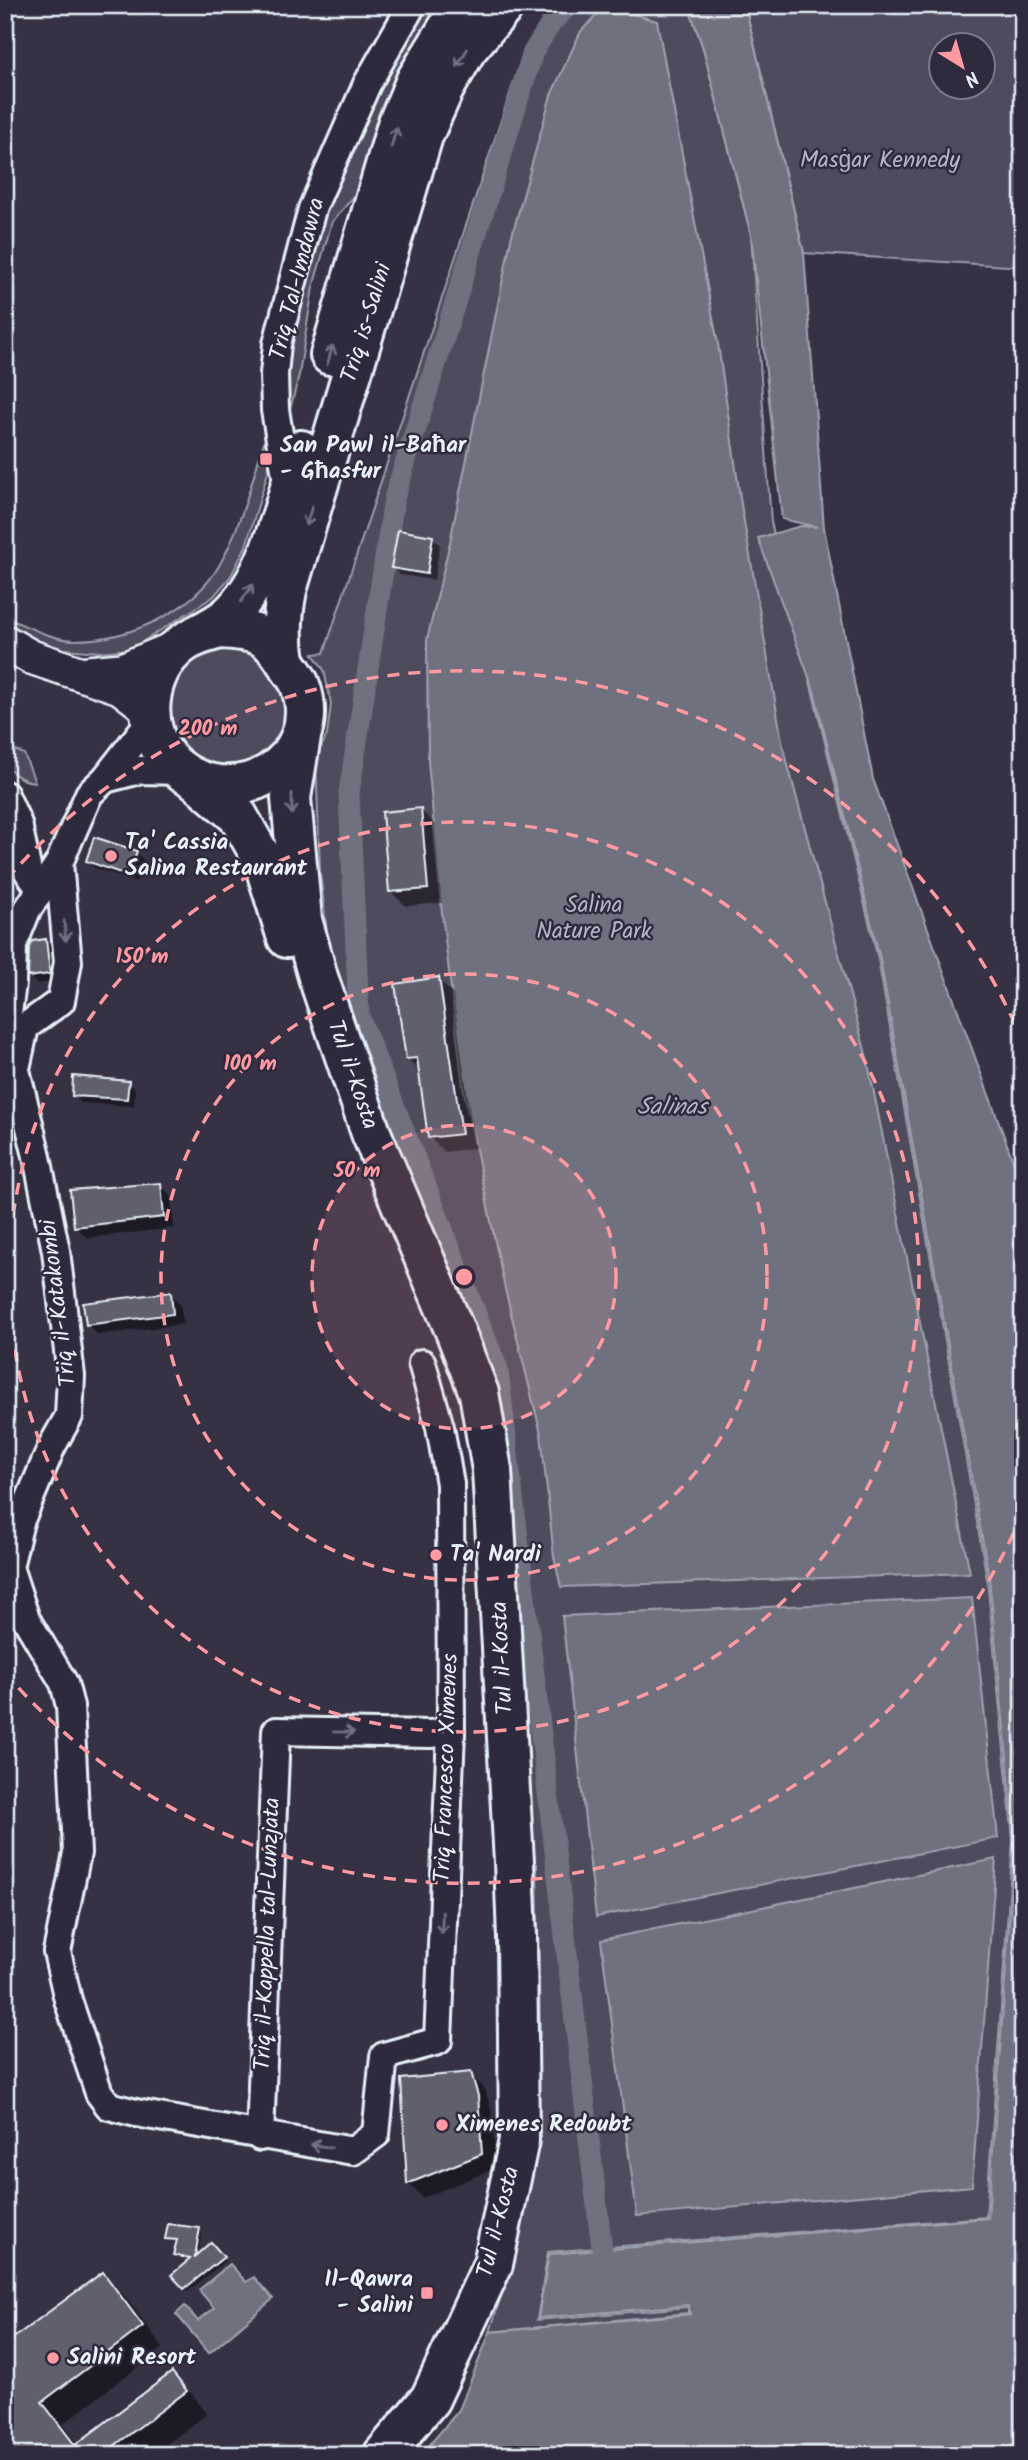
<svg xmlns="http://www.w3.org/2000/svg" width="1028" height="2460" font-family="Kalam,sans-serif">
<style>
.green{fill:#4d4b5c;stroke:#9a9eaa;stroke-width:2;fill-rule:evenodd}
.water{fill:#70717f;stroke:#a0a4af;stroke-width:2}
.shadow{fill:#0007}
.lines{fill:none;stroke-linecap:round;stroke-linejoin:round}
.canal{stroke:#70717f;stroke-width:21}
.building{fill:#605e6e;stroke:#e8f1f8;stroke-width:2}
.minor-casing{stroke:#e8f1f8;stroke-width:32}
.major-casing{stroke:#e8f1f8;stroke-width:38}
.highway-casing{stroke:#e8f1f8;stroke-width:44}
.minor{stroke:#2f2a3d;stroke-width:26}
.major{stroke:#2f2a3d;stroke-width:33}
.highway{stroke:#2f2a3d;stroke-width:38}
.oneway{stroke:#70707e}
.ring{fill:none;stroke:#ff9aa2;stroke-width:3.5;stroke-dasharray:12 9}
.poi-dot{fill:#ff9aa2;stroke:#2f2a3d;stroke-width:2.5}
.labels{text-anchor:middle;dominant-baseline:central;stroke-width:5;stroke-linejoin:round;paint-order:stroke}
.park-label{font-size:23px;fill:#b2b7c1;stroke:#2f2a3d}
.street-label{font-size:23px;fill:#e8f1f8;stroke:#2f2a3d}
.poi-label{font-size:23px;font-weight:bold;fill:#e8f1f8;stroke:#2f2a3d;text-anchor:start}
.water-label{font-size:24px;font-style:italic;fill:#b2b7c2;stroke:#2f2a3d}
.centre{fill:#ff9aa2;stroke:#2f2a3d;stroke-width:3.5}
.ring-label{font-size:21px;text-anchor:middle;font-weight:bold;fill:#ff9aa2;stroke:#2f2a3d;stroke-width:5;stroke-linejoin:round;paint-order:stroke}
</style>
<rect width="100%" height="100%" fill="#363244"/>
<filter id="ink" filterUnits="userSpaceOnUse"><feTurbulence type="fractalNoise" baseFrequency=".0143" numOctaves="2"/><feDisplacementMap in="SourceGraphic" scale="14" xChannelSelector="R" yChannelSelector="G"/><feConvolveMatrix kernelMatrix="1 2 1 2 8 2 1 2 1" color-interpolation-filters="sRGB"/></filter>
<g filter="url(#ink)">
<!-- green -->
<g class="green">
<polygon points="419,5 439,5 410,52 381,114 361,188 332,222 313,287 299,375 290,410 286,410 285,356 315,225 369,102"/>
<polygon points="551,5 688,5 703,48 751,235 771,522 878,959 987,1579 1013,1840 986,2217 548,2252 537,2320 688,2307 688,2313 490,2332 515,2250 530,2152 540,2033 537,1864 528,1857 498,1490 345,1017 331,969 320,871 316,758 327,735 331,704 324,670 313,654 324,653 522,57"/>
<path d="M745,5h278v262l-219,-14zM940,46h42v42h-42z"/>
<path d="M270,423l4,28 -28,95 -15,30 -18,21 -82,52 -32,3 -46,-4 -38,-16 -10,-8v-6l4,1c20,8 44,21 66,21 54,0 118,-28 145,-76 22,-38 36,-99 50,-141z"/>
<polygon points="219,648 239,649 258,656 274,668 289,705 279,743 247,767 207,767 176,742 168,723 172,684 183,667 200,655"/>
<path d="M13,749l11,5 11,28c-15,-1 -30,-12 -30,-28z"/>
</g>
<!-- water -->
<g class="water">
<polygon points="688,5 745,5 804,253 824,528 873,779 1023,1188 1023,2455 421,2455 459,2410 490,2332 690,2314 688,2305 538,2318 549,2254 988,2218 1015,1839 989,1578 880,959 814,691 758,538 801,526 817,527 782,519 751,235 703,48"/>
<polygon points="606,6 657,21 718,344 741,504 783,747 867,1058 970,1573 561,1587 554,1557 541,1434 505,1289 463,1087 442,914 428,761 427,640 450,542 511,239 551,95 581,31"/>
<polygon points="972,1598 998,1838 596,1917 562,1616"/>
<polygon points="996,1859 972,2186 637,2216 601,1940"/>
<polygon points="230,2264 246,2282 254,2277 273,2299 209,2353 176,2314 185,2306 198,2321 214,2308 199,2290"/>
</g>
<!-- shadow -->
<g class="shadow">
<polygon points="432,537 440,545 434,580 400,575 393,567"/>
<polygon points="421,810 435,825 442,903 406,906 391,892"/>
<polygon points="136,853 144,860 136,882 95,868 88,861"/>
<polygon points="46,941 53,948 56,981 37,984 30,977"/>
<polygon points="438,979 453,994 475,1148 445,1152 430,1138 420,1071 408,1059"/>
<polygon points="128,1082 135,1089 134,1106 81,1103 74,1096"/>
<polygon points="160,1185 171,1196 174,1228 87,1238 76,1227"/>
<polygon points="170,1293 181,1305 183,1324 98,1335 87,1324"/>
<polygon points="470,2074 485,2089 492,2113 496,2168 423,2198 408,2183"/>
<polygon points="199,2230 202,2233 198,2256 211,2244 225,2261 188,2291 174,2275 191,2261 178,2257 175,2254 178,2242 170,2241 167,2238"/>
<polygon points="103,2274 124,2295 163,2348 63,2424 78,2445 172,2374 193,2395 207,2414 152,2455 5,2455"/>
</g>
<g class="lines">
<!-- canal -->
<polyline class="canal" points="569,5 552,22 533,52 394,499 349,793 359,1016 498,1370 602,2249"/>
</g>
<!-- building -->
<g class="building">
<polygon points="398,530 433,536 427,574 391,568"/>
<polygon points="421,808 428,889 389,892 382,812"/>
<polygon points="94,837 137,851 129,876 86,861"/>
<polygon points="46,939 50,974 28,977 29,948 32,941"/>
<polygon points="439,977 462,1134 428,1138 417,1058 406,1059 395,984"/>
<polygon points="73,1076 129,1081 127,1099 72,1096"/>
<polygon points="161,1183 164,1217 74,1227 70,1190"/>
<polygon points="171,1292 173,1314 86,1325 83,1303"/>
<polygon points="471,2072 478,2096 482,2154 407,2184 401,2079"/>
<polygon points="168,2224 200,2228 195,2256 211,2242 224,2257 184,2289 171,2275 190,2259 173,2255 177,2240 165,2239"/>
<polygon points="103,2272 143,2326 42,2402 75,2445 172,2372 187,2391 102,2455 5,2455 5,2344"/>
</g>
<g class="lines">
<!-- minor casing -->
<g class="minor-casing">
<g id="minor">
<polyline points="287,481 275,410 274,374 277,344 289,297 312,209 367,84 412,5"/>
<polyline points="150,721 105,779 140,770 181,771"/>
<polyline points="5,795 18,824 28,872 41,890"/>
<polyline points="17,1064 25,1027 61,1001 68,962 59,863"/>
<polyline points="9,1567 26,1619 64,1683 70,1706 77,1853 57,1952 68,2000 99,2093 109,2106 136,2113 353,2151 376,2134 384,2056 438,2041 451,1732 450,1484 440,1427 422,1363"/>
<polyline points="5,1569 9,1567 20,1522 52,1446 69,1416 71,1376 56,1251 36,1152 6,1029 12,983 13,945 27,910 59,863 89,794 105,779"/>
<polyline points="260,2137 276,1731 430,1734 451,1732"/>
</g>
</g>
<!-- major casing -->
<g class="major-casing">
<g id="major">
<polyline points="5,642 31,657 120,687 150,710"/>
<polyline points="88,673 122,670 180,646"/>
</g>
</g>
<!-- highway casing -->
<g class="highway-casing">
<g id="highway">
<polyline points="330,355 397,125 416,80 462,5"/>
<path d="M220,629c38,2 49,5 69,38 4,6 9,12 11,18 28,76 -68,134 -128,78 -33,-32 -27,-91 9,-118 11,-9 25,-12 39,-16z"/>
<path d="M195,636c11,-6 23,-12 33,-20 42,-38 57,-114 73,-166"/>
<path d="M285,661c-4,-25 -3,-46 2,-71l136,-454 21,-47 23,-40 38,-44"/>
<polyline points="301,736 291,798 302,920 318,977 371,1133 455,1331 479,1393 492,1470 514,1862 517,1937 519,2140 493,2264 430,2399 383,2455"/>
<polyline points="196,780 238,816 263,860 287,938"/>
</g>
</g>
<!-- minor -->
<use href="#minor" class="minor"/>
<!-- major -->
<use href="#major" class="major"/>
<!-- highway -->
<use href="#highway" class="highway"/>
</g>
<!-- one-way arrows -->
<defs><path id="oneway-shaft" d="M-6 0H5M1.5-3L5.5 0L1.5 3" fill="none" stroke-width="1.6" stroke-linecap="round" stroke-linejoin="round" transform="scale(1.75)"/></defs>
<g class="oneway">
<use href="#oneway-shaft" transform="translate(462 58) rotate(121)"/>
<use href="#oneway-shaft" transform="translate(394 137) rotate(-74)"/>
<use href="#oneway-shaft" transform="translate(330 355) rotate(-74)"/>
<use href="#oneway-shaft" transform="translate(309 516) rotate(107)"/>
<use href="#oneway-shaft" transform="translate(247 593) rotate(-56)"/>
<use href="#oneway-shaft" transform="translate(292 804) rotate(90)"/>
<use href="#oneway-shaft" transform="translate(65 931) rotate(85)"/>
<use href="#oneway-shaft" transform="translate(344 1732) rotate(1)"/>
<use href="#oneway-shaft" transform="translate(442 1923) rotate(92)"/>
<use href="#oneway-shaft" transform="translate(321 2146) rotate(-171)"/>
</g>
</g>
<!-- distance rings -->
<circle cx="464" cy="1277" r="152" fill="#ff9aa2" fill-opacity=".12"/>
<g class="ring">
<circle cx="464" cy="1277" r="152"/>
<circle cx="464" cy="1277" r="303"/>
<circle cx="464" cy="1277" r="455"/>
<path d="M1022 1514A606 606 0 0 1 7 1675M7 879A606 606 0 0 1 1022 1040"/>
</g>
<!-- markers -->
<g class="poi-dot">
<rect x="259" y="452" width="14" height="14" rx="3.5"/>
<circle cx="111" cy="856" r="7"/>
<circle cx="436" cy="1555" r="7"/>
<circle cx="442" cy="2125" r="7"/>
<rect x="420" y="2286" width="14" height="14" rx="3.5"/>
<circle cx="53" cy="2358" r="7"/>
</g>
<g class="labels">
<!-- park labels -->
<g class="park-label">
<text x="880" y="161">Masġar Kennedy</text>
<text x="594" y="906">Salina<tspan x="594" dy="26">Nature Park</tspan></text>
</g>
<!-- street labels -->
<g class="street-label">
<text transform="translate(298 279) rotate(-76)">Triq Tal-Imdawra</text>
<text transform="translate(367 323) rotate(-73)">Triq is-Salini</text>
<text transform="translate(352 1075) rotate(71)">Tul il-Kosta</text>
<text transform="translate(59 1303) rotate(-97)">Triq il-Katakombi</text>
<text transform="translate(503 1658) rotate(-93)">Tul il-Kosta</text>
<text transform="translate(447 1768) rotate(-88)">Triq Francesco Ximenes</text>
<text transform="translate(268 1934) rotate(-88)">Triq il-Kappella tal-Lunzjata</text>
<text transform="translate(499 2222) rotate(-76)">Tul il-Kosta</text>
</g>
<!-- poi labels -->
<g class="poi-label">
<text x="280" y="446">San Pawl il-Baħar<tspan x="280" dy="26">- Għasfur</tspan></text>
<text x="125" y="843">Ta' Cassia<tspan x="125" dy="26">Salina Restaurant</tspan></text>
<text x="450" y="1555">Ta' Nardi</text>
<text x="456" y="2125">Ximenes Redoubt</text>
<text x="413" y="2280" text-anchor="end">Il-Qawra<tspan x="413" dy="26">- Salini</tspan></text>
<text x="67" y="2358">Salini Resort</text>
</g>
<!-- water labels -->
<g class="water-label">
<text x="672" y="1107">Salinas</text>
</g>
</g>
<circle cx="464" cy="1277" r="10" class="centre"/>
<g class="ring-label">
<text x="208" y="735">200 m</text>
<text x="142" y="963">150 m</text>
<text x="250" y="1070">100 m</text>
<text x="357" y="1177">50 m</text>
</g>
<!-- margin -->
<rect width="1028" height="2460" fill="none" stroke="#2f2a3d" stroke-width="28"/>
<rect x="14" y="14" width="1000" height="2432" fill="none" stroke="#e8f1f8" stroke-width="2.5" filter="url(#ink)"/>
<!-- north arrow -->
<g transform="translate(962 66) rotate(143)"><circle r="33" fill="#2f2a3d" stroke="#797a88" stroke-width="2"/>
<path d="M0-5L12 26L0 18L-12 26Z" fill="#ff9aa2"/>
<text y="-10" font-size="19" font-weight="bold" text-anchor="middle" fill="#e8f1f8">N</text>
</g>
</svg>
